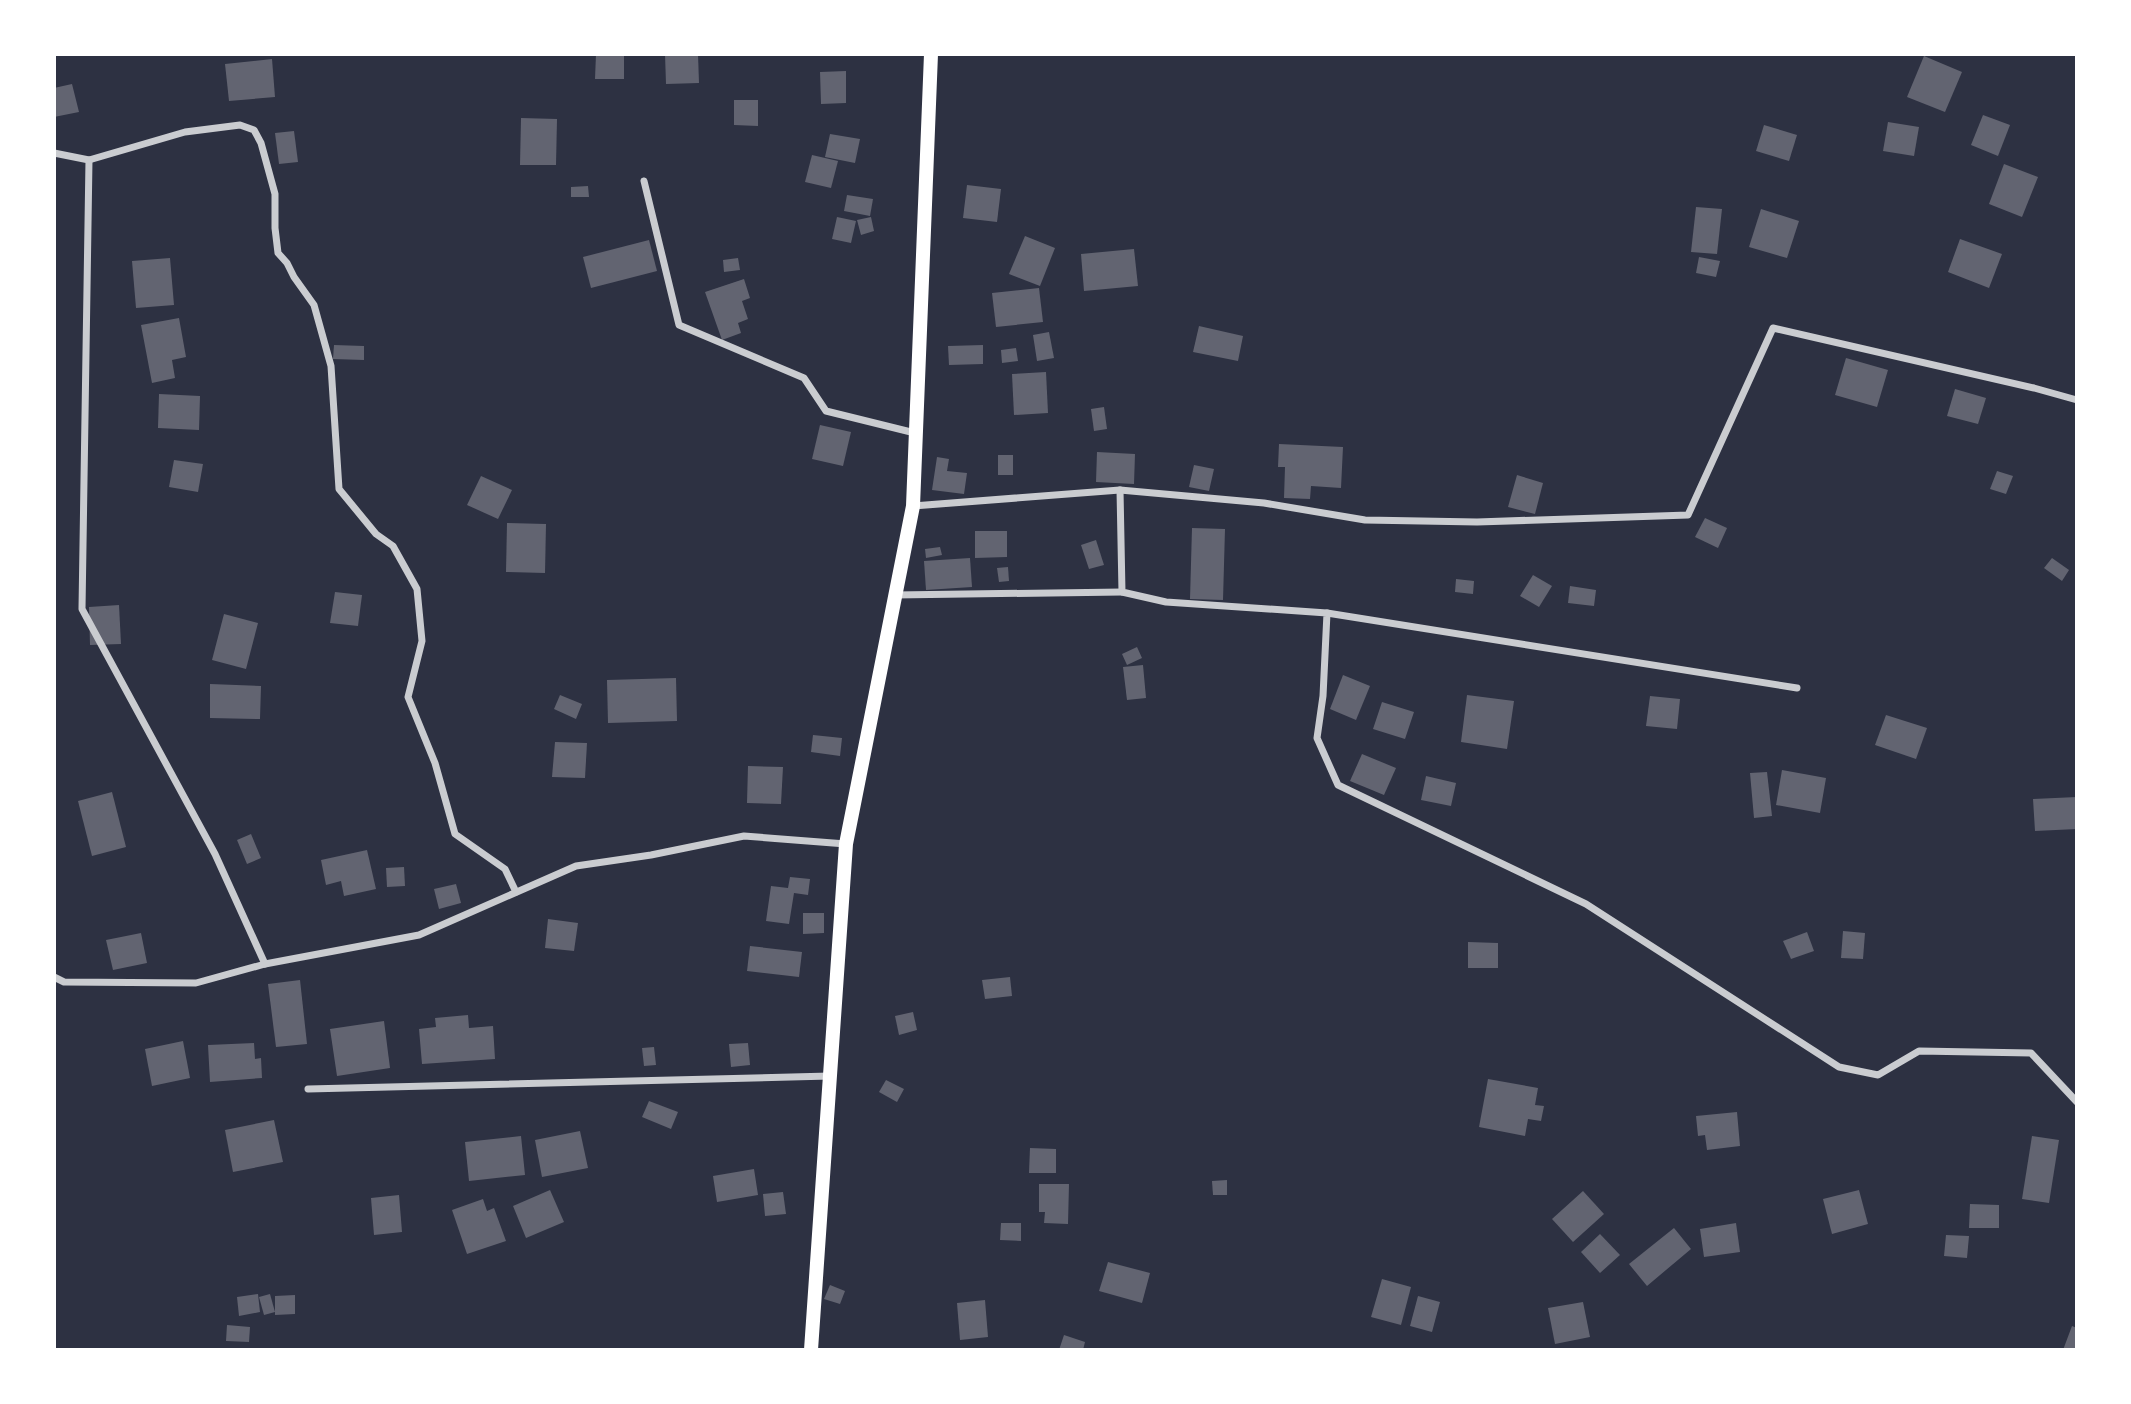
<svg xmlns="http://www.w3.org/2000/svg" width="2131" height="1404" font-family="Roboto,sans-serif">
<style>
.building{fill:#626471}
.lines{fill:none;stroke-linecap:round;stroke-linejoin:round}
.minor{stroke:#caccd0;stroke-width:7}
.primary{stroke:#fff;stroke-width:14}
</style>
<rect width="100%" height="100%" fill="#2d3142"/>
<!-- building -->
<g class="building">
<polygon points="596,54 624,54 624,79 595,79"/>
<polygon points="665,54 698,54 699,83 666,84"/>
<polygon points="1924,56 1962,72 1945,112 1907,97"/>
<polygon points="272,59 275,97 229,101 225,64"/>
<polygon points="846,71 846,103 821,104 820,72"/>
<polygon points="72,84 79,112 54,117 54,88"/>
<polygon points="734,100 758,100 758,126 734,125"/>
<polygon points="1983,115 2010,125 1998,156 1971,145"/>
<polygon points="521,118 557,119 556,165 520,165"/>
<polygon points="1888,122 1919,127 1914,156 1883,151"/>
<polygon points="1764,125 1797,135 1789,161 1756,151"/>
<polygon points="294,131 298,162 279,164 275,133"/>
<polygon points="830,134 860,139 855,163 825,157"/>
<polygon points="812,155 838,161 831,188 805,182"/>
<polygon points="2004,164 2038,177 2022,217 1989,204"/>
<polygon points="967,185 1001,189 997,222 963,218"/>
<polygon points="588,186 589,197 571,197 571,187"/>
<polygon points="847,195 873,199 870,216 844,211"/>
<polygon points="1696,207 1722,209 1717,254 1691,252"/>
<polygon points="1761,209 1799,221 1787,258 1749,247"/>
<polygon points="837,217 856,221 851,243 832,239"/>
<polygon points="871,217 874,231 861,235 857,220"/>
<polygon points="1025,236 1055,248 1040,286 1009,274"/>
<polygon points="1960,239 2002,254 1989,288 1948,272"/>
<polygon points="649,240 657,271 591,288 583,257"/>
<polygon points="1134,249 1138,286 1084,291 1081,254"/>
<polygon points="1699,257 1720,261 1716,277 1696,273"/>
<polygon points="170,258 174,305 136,308 132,261"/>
<polygon points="738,258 740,270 724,272 723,260"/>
<polygon points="744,279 750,298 742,301 748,319 738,323 741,333 722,340 705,292"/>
<polygon points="1039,288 1043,322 996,327 992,293"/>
<polygon points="179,318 186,357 172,360 175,378 152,383 141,325"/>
<polygon points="1199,326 1243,336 1238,361 1193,352"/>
<polygon points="1049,332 1054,358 1037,361 1033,335"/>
<polygon points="334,345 364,346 364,360 333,359"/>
<polygon points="983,345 983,364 949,365 948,346"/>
<polygon points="1016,348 1018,361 1002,363 1001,350"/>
<polygon points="1846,358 1888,370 1877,407 1835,395"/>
<polygon points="1046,372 1048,413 1014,415 1012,374"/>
<polygon points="1955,389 1986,398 1978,424 1947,416"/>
<polygon points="159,394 200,396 199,430 158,428"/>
<polygon points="1104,407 1107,429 1094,431 1091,409"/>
<polygon points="820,425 851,432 843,466 812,459"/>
<polygon points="1279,444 1343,447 1341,488 1311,486 1310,499 1284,498 1285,467 1278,467"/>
<polygon points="1097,452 1135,454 1134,484 1096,482"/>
<rect x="998" y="455" width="15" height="20"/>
<polygon points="937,457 949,459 947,471 967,473 964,494 932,490"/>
<polygon points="174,460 203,464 198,492 169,487"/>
<polygon points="1194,465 1214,469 1209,491 1189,487"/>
<polygon points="1997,471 2013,476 2006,494 1990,489"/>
<polygon points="1517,475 1543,483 1535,514 1508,507"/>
<polygon points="481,476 512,490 498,519 467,505"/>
<polygon points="1705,518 1727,528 1718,548 1695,537"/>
<polygon points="507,523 546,524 545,573 506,572"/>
<polygon points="1192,528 1225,529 1223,600 1190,599"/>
<polygon points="975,531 1007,531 1007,557 975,558"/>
<polygon points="1096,540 1104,565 1089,569 1081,545"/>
<polygon points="940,547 942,555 926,558 925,549"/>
<polygon points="970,558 972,587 926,590 924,561"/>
<polygon points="2052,558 2069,570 2062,581 2044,568"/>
<polygon points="1008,567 1009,581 999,582 997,568"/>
<polygon points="1533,575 1552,586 1539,607 1520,596"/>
<polygon points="1456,579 1474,581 1473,594 1455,592"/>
<polygon points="1570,586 1596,590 1594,606 1568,603"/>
<polygon points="335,592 362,595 358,626 330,623"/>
<polygon points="119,605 121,644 90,645 89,607"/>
<polygon points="224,614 258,623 246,669 212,660"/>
<polygon points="1137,647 1142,658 1127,665 1122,654"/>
<polygon points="1143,665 1146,698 1127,700 1123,667"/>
<polygon points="1343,675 1370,686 1356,720 1330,709"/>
<polygon points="676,678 677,721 608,723 607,680"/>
<polygon points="210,684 261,686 260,719 210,718"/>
<polygon points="560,695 582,704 576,719 554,709"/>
<polygon points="1467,695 1514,701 1507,749 1461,742"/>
<polygon points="1650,696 1680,699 1677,729 1646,726"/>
<polygon points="1382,702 1414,712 1405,739 1373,729"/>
<polygon points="1886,715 1927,728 1916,759 1875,745"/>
<polygon points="813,735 842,738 840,756 811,752"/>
<polygon points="555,742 587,743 585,778 552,777"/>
<polygon points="1362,754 1396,768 1384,795 1350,781"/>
<polygon points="748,766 783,767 781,804 747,803"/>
<polygon points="1782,770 1826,778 1820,813 1776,805"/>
<polygon points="1767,772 1772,816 1754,818 1750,773"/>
<polygon points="1426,776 1456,783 1451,806 1421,800"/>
<polygon points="112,792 126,847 92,856 78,801"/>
<polygon points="2077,797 2077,829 2035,831 2033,799"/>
<polygon points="251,834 261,858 247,864 237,840"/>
<polygon points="367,850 376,889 344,896 341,881 326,885 321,860"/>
<polygon points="404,867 405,886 387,887 386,868"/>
<polygon points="790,877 810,879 808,895 794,893 789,924 766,921 771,886 788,888"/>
<polygon points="456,884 461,903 439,909 434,889"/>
<polygon points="803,913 824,913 824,933 803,934"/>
<polygon points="548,919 578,923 574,951 545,948"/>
<polygon points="1843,931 1865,933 1863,959 1841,958"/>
<polygon points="1807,932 1814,951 1791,959 1783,941"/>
<polygon points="141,933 147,963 113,970 106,940"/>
<polygon points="1468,942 1498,943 1498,968 1468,968"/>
<polygon points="750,946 802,952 799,977 747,971"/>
<polygon points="1010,977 1012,996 985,999 982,980"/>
<polygon points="300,980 307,1044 276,1047 268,984"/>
<polygon points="913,1012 917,1030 899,1035 895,1016"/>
<polygon points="468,1015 469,1028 493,1026 495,1059 422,1064 419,1029 436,1027 435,1018"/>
<polygon points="384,1021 390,1068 337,1076 330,1029"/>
<polygon points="183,1041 190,1078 152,1086 145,1049"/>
<polygon points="254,1043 255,1059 261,1058 262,1078 210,1082 208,1045"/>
<polygon points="748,1043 750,1065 731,1067 729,1044"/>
<polygon points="654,1047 656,1065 644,1066 642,1048"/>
<polygon points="1488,1079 1538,1088 1535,1105 1544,1106 1541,1121 1528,1119 1525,1136 1479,1127"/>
<polygon points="886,1080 904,1089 897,1102 879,1092"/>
<polygon points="649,1101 678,1112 671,1129 642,1117"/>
<polygon points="1737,1112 1740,1146 1707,1150 1705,1135 1698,1136 1696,1116"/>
<polygon points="274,1120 283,1162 233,1172 225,1130"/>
<polygon points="580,1131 588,1168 542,1177 535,1140"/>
<polygon points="521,1136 525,1175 469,1181 465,1142"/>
<polygon points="2032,1136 2059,1140 2049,1203 2022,1199"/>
<polygon points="1030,1148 1056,1149 1056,1173 1029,1173"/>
<polygon points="754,1169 758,1195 717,1202 713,1176"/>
<polygon points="1227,1180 1227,1195 1213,1195 1212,1181"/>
<polygon points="1039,1184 1069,1184 1068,1224 1044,1223 1045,1212 1039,1212"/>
<polygon points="550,1190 564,1222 526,1238 513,1206"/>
<polygon points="1859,1190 1868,1224 1832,1234 1823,1199"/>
<polygon points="1583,1191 1604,1214 1573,1242 1552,1219"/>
<polygon points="783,1192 786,1214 765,1216 763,1194"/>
<polygon points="399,1195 402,1232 374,1235 371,1198"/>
<polygon points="483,1199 487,1211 494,1208 506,1241 467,1254 452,1210"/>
<polygon points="1970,1204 1999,1205 1999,1228 1969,1228"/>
<polygon points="1001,1223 1021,1223 1021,1241 1000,1240"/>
<polygon points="1736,1223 1740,1252 1704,1257 1700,1229"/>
<polygon points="1674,1228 1691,1249 1647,1286 1629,1264"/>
<polygon points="1600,1234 1620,1255 1600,1273 1581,1252"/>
<polygon points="1946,1235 1969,1236 1967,1258 1944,1256"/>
<polygon points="1108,1262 1150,1273 1142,1303 1099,1291"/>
<polygon points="1382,1279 1411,1287 1401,1325 1371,1317"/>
<polygon points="830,1285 845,1291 840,1304 824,1299"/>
<polygon points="258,1294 260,1312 239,1316 237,1297"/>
<polygon points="270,1294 275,1312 264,1315 259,1297"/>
<polygon points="295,1295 295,1314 275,1315 275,1296"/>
<polygon points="1418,1296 1440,1302 1432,1332 1410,1326"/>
<polygon points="985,1300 988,1337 960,1340 957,1303"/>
<polygon points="1583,1302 1590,1337 1555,1344 1548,1308"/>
<polygon points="227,1325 250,1327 249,1342 226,1341"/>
<polygon points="2072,1326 2077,1328 2077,1350 2063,1350"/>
<polygon points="1064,1335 1085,1342 1083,1350 1059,1350"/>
</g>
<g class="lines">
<!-- minor -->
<g class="minor">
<polyline points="54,153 89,160 82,609 215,854 265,964"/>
<polyline points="89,160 185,132 240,125 254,130 261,143 275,194 275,228 278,253 287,263 294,277 314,305 331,366 339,489 376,534 393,546 417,589 422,641 408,697 435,763 455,834 505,869 516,892"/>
<polyline points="644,181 679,325 804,378 826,411 915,433"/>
<polyline points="1120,490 1122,592 1166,602 1327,613 1323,696 1317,738 1338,785 1586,904 1839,1067 1878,1075 1919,1051 2031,1053 2077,1102"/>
<polyline points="913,506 1120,490 1264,503 1365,520 1477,522 1688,515 1773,328 2034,388 2077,400"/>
<polyline points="895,595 1122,592"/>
<polyline points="1327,613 1797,688"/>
<polyline points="54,977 64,982 196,983 265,964 419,935 576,866 651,855 744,836 846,844"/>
<polyline points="308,1089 830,1076"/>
</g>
<!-- primary -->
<polyline class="primary" points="811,1350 846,844 913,506 931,54"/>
</g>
<!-- border -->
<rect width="2131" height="1404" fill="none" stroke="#ffffff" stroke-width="112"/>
</svg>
